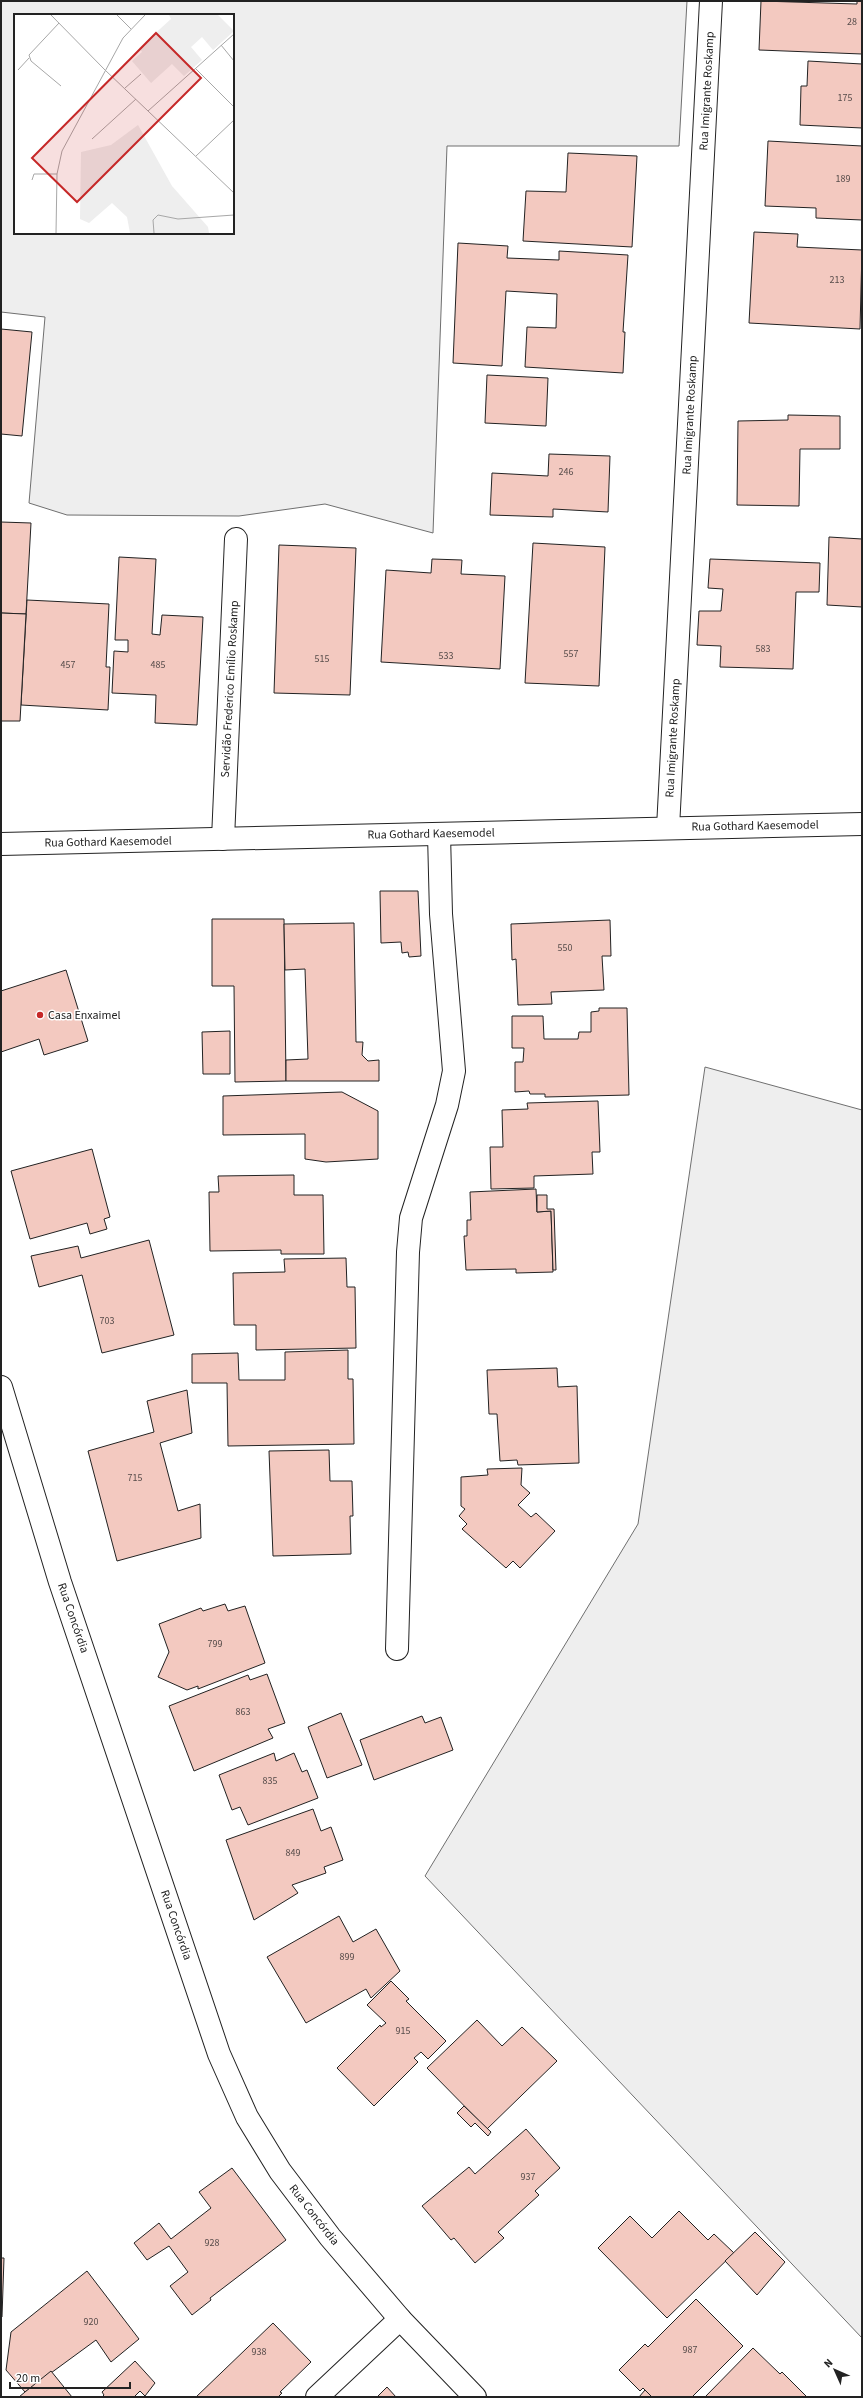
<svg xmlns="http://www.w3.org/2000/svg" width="863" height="2398" font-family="'Source Sans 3',sans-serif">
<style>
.green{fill:#eee;stroke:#6f6f6f;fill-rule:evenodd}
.building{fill:#f3c9c0;stroke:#222}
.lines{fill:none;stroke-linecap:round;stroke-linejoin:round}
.minor-casing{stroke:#222;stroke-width:24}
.major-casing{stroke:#222;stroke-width:24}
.minor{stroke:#fff;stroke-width:22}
.major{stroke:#fff;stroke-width:22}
.poi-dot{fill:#c62828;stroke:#fff;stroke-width:1.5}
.labels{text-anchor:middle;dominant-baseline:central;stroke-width:3;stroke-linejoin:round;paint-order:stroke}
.number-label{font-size:10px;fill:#564c4a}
.street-label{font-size:12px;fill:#222;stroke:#fff}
.poi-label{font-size:12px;fill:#222;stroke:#fff;text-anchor:start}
.inset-road{fill:none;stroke:#a7a7a7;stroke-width:1}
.view{fill:#c62828;fill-opacity:0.15;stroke:#c62828;stroke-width:2}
.inset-edge{fill:none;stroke:#222;stroke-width:2}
</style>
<rect width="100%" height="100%" fill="#fff"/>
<!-- green -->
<g class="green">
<path d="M1,1h686l-8,145h-232l-14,387 -108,-29 -86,12 -172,-1 -38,-12 16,-186 -44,-5zM15,15h218v218h-218z"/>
<polygon points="705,1067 862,1110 862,2338 425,1876 638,1524"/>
</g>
<!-- building -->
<g class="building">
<polygon points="761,1 857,4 857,1 862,1 862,54 759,50"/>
<polygon points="808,61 862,64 862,128 800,125 801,86 807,86"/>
<polygon points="768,141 862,146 862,220 816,218 816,208 765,206"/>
<polygon points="568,153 637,156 632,247 523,241 526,191 566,192"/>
<polygon points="754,232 798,234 797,247 862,250 860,329 749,323"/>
<polygon points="458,243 508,246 507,258 559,260 559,251 628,255 623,332 625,332 623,373 525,367 527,327 556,328 557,294 506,291 502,366 453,363"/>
<polygon points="1,329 32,332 22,436 1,434"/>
<polygon points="487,375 548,378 546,426 485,423"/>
<polygon points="788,415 840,416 840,449 800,449 799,506 737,505 738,421 788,420"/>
<polygon points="549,454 610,456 608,512 553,509 553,517 490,515 492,473 548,476"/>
<polygon points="1,522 31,523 26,614 1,613"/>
<polygon points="829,537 862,539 862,607 827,605"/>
<polygon points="533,543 605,547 599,686 525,683"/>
<polygon points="279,545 356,548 350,695 274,693"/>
<polygon points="119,557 156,559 152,634 160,635 162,615 203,617 197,725 155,723 156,695 112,693 114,651 128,652 128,640 115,640"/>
<polygon points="432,559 462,560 461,574 505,576 500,669 381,662 386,570 431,573"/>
<polygon points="710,559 820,563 819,592 796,592 793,669 720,667 721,646 697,645 699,611 721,611 723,589 708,588"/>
<polygon points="27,600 109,604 106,667 110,667 108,710 21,705"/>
<polygon points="1,613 26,614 20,721 1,721"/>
<polygon points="380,891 418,891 421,956 409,957 408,952 402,953 401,942 381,943"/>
<polygon points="212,919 284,919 286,1081 235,1082 234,986 212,986"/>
<polygon points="610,920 611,956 602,956 604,990 551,992 552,1004 518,1005 516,959 512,960 511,924"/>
<polygon points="354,923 356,1042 363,1042 362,1055 368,1061 379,1060 379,1081 286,1081 286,1060 308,1059 305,969 285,970 284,924"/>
<polygon points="66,970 88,1041 44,1055 39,1039 1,1052 1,991"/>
<polygon points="599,1008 627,1008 629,1095 545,1097 545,1094 530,1094 529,1091 515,1092 515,1062 523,1062 524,1048 512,1048 512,1016 543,1016 544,1039 578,1039 579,1032 591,1032 591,1012 599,1011"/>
<polygon points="230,1031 230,1074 203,1074 202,1032"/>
<polygon points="342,1092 378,1111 378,1159 326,1162 305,1159 305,1134 223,1135 223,1096"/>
<polygon points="598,1101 600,1152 592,1152 593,1174 534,1176 534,1188 491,1189 490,1147 503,1147 502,1110 528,1109 527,1103"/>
<polygon points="92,1149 110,1217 104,1219 107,1229 90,1234 87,1223 30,1239 11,1171"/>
<polygon points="294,1175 294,1195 323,1195 324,1254 281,1254 281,1250 210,1251 209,1192 219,1192 218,1176"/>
<polygon points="536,1189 537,1212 551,1211 553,1272 516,1273 516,1269 466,1270 464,1236 467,1236 467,1220 471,1220 470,1192"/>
<polygon points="537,1195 547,1195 547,1209 554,1209 556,1270 553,1270 551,1211 537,1212"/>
<polygon points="149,1240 174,1335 102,1353 82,1275 39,1287 31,1256 78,1246 81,1258"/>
<polygon points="346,1258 347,1287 355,1287 356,1348 256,1350 256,1325 234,1325 233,1273 285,1272 284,1259"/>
<polygon points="348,1350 348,1379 353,1379 354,1444 228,1446 227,1383 192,1383 192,1354 238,1353 239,1380 285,1380 285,1352"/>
<polygon points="557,1368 558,1387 577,1386 579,1463 518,1465 517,1460 500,1461 497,1414 489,1414 487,1370"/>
<polygon points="187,1390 192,1433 160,1443 178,1511 200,1504 201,1538 117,1561 88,1451 154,1432 147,1401"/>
<polygon points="329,1450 330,1481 352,1481 353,1516 350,1516 351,1554 273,1556 269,1451"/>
<polygon points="522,1468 521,1485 530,1493 518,1505 531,1517 536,1513 555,1531 520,1568 513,1561 506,1568 462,1529 467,1524 459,1516 465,1509 461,1506 461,1477 488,1475 487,1469"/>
<polygon points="225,1604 228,1611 245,1606 265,1663 198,1689 198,1686 187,1690 158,1677 169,1652 159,1624 201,1608 203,1611"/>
<polygon points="267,1674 285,1723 268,1729 273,1738 194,1771 169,1706 248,1675 250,1680"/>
<polygon points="341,1713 362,1765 327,1778 308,1727"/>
<polygon points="422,1716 425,1723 441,1717 453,1750 374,1780 360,1740"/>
<polygon points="274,1753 276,1761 294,1753 302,1772 307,1770 318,1798 248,1825 240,1807 232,1810 219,1775"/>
<polygon points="313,1809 321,1831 331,1827 343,1860 324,1867 326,1873 292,1885 298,1893 254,1920 226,1840"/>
<polygon points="339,1916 353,1942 376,1929 400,1971 371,1998 366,1989 306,2023 267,1957"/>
<polygon points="391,1981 409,1999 406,2001 446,2041 428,2059 421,2052 414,2058 418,2062 374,2106 337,2068 380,2025 381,2027 386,2023 367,2005"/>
<polygon points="477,2020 502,2046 522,2027 557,2061 487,2129 427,2068"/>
<polygon points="464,2106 491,2132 488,2136 475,2123 471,2127 457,2113"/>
<polygon points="526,2129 560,2168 535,2191 539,2195 498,2232 504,2238 475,2263 454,2238 451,2240 422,2206 469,2167 475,2174"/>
<polygon points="232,2168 286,2240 210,2298 211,2300 192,2315 170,2286 188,2272 169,2246 147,2260 134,2243 159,2223 171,2239 211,2208 199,2192"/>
<polygon points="679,2211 708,2240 714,2234 734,2253 667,2318 598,2248 630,2216 652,2238"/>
<polygon points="755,2232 785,2262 757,2295 725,2261"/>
<polygon points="1,2258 4,2258 2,2317 1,2317"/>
<polygon points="87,2271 139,2339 111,2362 96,2340 25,2392 6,2370 11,2332"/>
<polygon points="696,2299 743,2346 692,2397 652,2397 643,2388 640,2391 619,2370 645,2344 648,2347"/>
<polygon points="273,2323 311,2362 280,2392 282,2393 278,2397 196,2397"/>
<polygon points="753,2348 780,2374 782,2372 807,2397 705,2397"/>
<polygon points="135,2361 155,2383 145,2396 140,2391 134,2397 102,2397 104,2395 102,2392"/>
<polygon points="51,2371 72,2397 19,2397 25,2392"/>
<polygon points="387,2387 396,2397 377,2397"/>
<polygon points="645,2390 652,2397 639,2397"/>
</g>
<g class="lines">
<!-- minor casing -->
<g class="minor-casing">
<g id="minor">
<polyline points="668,828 711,1"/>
<polyline points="223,839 236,539"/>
<polyline points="1,1387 60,1582 219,2054 247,2117 280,2171 330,2237 400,2319 475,2397"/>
<polyline points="397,1649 408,1252 411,1218 447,1105 454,1071 441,914 439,834"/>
<polyline points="317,2397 400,2319"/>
</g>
</g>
<!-- major casing -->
<g class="major-casing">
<polyline id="major" points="1,844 862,824"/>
</g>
<!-- minor -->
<use href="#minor" class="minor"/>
<!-- major -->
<use href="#major" class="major"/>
</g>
<!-- markers -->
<circle class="poi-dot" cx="40" cy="1015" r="4"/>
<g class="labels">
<!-- number labels -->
<g class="number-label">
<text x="852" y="22">28</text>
<text x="845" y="98">175</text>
<text x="843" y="179">189</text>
<text x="837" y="280">213</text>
<text x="566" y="472">246</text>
<text x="763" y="649">583</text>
<text x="571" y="654">557</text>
<text x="446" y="656">533</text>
<text x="322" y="659">515</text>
<text x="68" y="665">457</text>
<text x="158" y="665">485</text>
<text x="565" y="948">550</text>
<text x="107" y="1321">703</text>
<text x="135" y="1478">715</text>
<text x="215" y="1644">799</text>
<text x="243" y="1712">863</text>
<text x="270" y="1781">835</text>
<text x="293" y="1853">849</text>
<text x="347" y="1957">899</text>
<text x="403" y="2031">915</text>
<text x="528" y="2177">937</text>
<text x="212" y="2243">928</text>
<text x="91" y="2322">920</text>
<text x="690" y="2350">987</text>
<text x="259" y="2352">938</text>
</g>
<!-- street labels -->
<g class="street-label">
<text transform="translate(707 91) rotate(-87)">Rua Imigrante Roskamp</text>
<text transform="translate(690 415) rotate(-87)">Rua Imigrante Roskamp</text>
<text transform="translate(230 689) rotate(-87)">Servidão Frederico Emílio Roskamp</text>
<text transform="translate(673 738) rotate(-87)">Rua Imigrante Roskamp</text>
<text transform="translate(755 826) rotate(-1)">Rua Gothard Kaesemodel</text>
<text transform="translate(431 834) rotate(-1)">Rua Gothard Kaesemodel</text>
<text transform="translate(108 842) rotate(-1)">Rua Gothard Kaesemodel</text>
<text transform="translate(73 1618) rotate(71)">Rua Concórdia</text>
<text transform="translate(176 1925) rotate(71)">Rua Concórdia</text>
<text transform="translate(314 2215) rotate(52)">Rua Concórdia</text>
</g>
<!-- poi labels -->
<g class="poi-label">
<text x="48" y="1015">Casa Enxaimel</text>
</g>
</g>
<!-- overview -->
<g transform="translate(14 14)">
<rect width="220" height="220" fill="#fff"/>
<path d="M155,1h49l16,16 -21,19 -11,-13 -11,10 11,13 -18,16 -12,-12 -21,19 -19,-22 10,-9 -3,-4 32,-29zM124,111l34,61 36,41 1,6h-79l-3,-16 -15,-14 -23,20 -9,-4 1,-67 30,-7z" fill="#eee"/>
<path class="inset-road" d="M37,1l54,55 129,123M103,1l14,14M45,9l-30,32 2,6 30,25M207,31l13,16M181,54l39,39M4,56l11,-12M111,74l16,-14M134,97l86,-77M78,125l44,-40M182,142l38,-36M18,166l2,-6h23M42,219l1,-59 5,-23 61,-113 22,-23M140,219l-1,-13 5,-5 20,4 56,-4"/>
<path class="view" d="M142,19l45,45 -124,124 -45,-44z"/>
<rect width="220" height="220" class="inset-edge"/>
</g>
<!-- border -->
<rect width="863" height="2398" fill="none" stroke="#222222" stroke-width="4"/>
<!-- north arrow -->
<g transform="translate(835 2370) rotate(315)" stroke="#ffffff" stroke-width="3" paint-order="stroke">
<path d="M0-3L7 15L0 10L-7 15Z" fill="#222222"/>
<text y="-6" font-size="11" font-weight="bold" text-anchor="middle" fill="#222222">N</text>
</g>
<!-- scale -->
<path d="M10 2382v6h120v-6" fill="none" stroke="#222222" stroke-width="2"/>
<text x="16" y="2382" font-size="12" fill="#222222" stroke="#ffffff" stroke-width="3" paint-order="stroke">20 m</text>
</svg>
